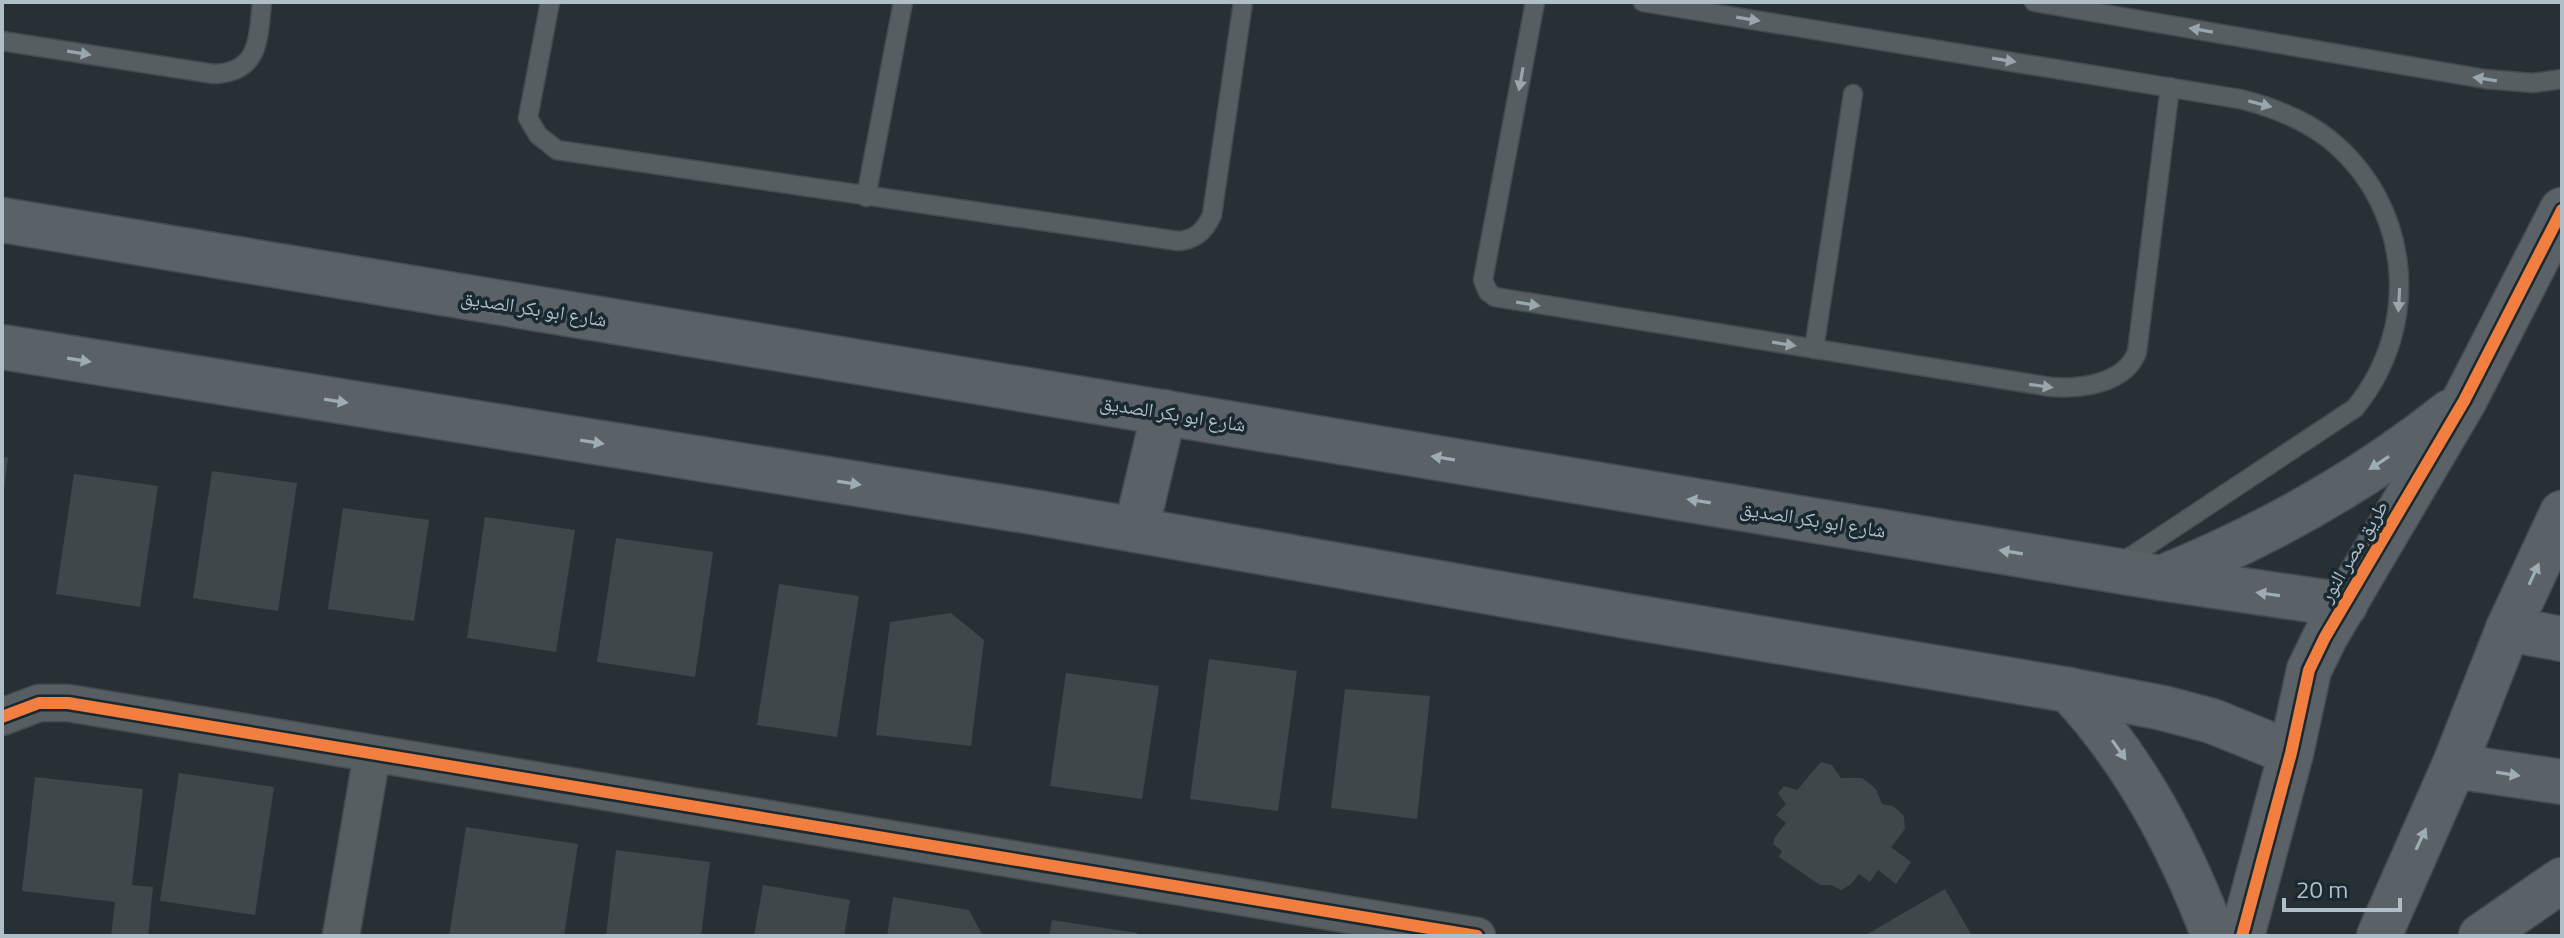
<svg xmlns="http://www.w3.org/2000/svg" width="2564" height="938" font-family="'Titillium Web','Noto Naskh Arabic',sans-serif">
<style>
.building{fill:#3f474b}
.lines{fill:none;stroke-linecap:round;stroke-linejoin:round}
.lane-casing{stroke:#444b4f;stroke-width:21}
.street-casing{stroke:#444b4f;stroke-width:39}
.secondary-casing{stroke:#444b4f;stroke-width:47}
.lane{stroke:#565e62;stroke-width:18}
.street{stroke:#565e62;stroke-width:36}
.secondary{stroke:#5a6267;stroke-width:44}
.cycleway-casing{stroke:#1a282f;stroke-width:17}
.cycleway{stroke:#f27e40;stroke-width:12}
.oneway{fill:#99a6ae}
.oneway2{fill:#9eacb4}
.labels{text-anchor:middle;dominant-baseline:central;stroke-width:7;stroke-linejoin:round;paint-order:stroke}
.street-label{font-size:20px;fill:#afbec7;stroke:#1a282f}
</style>
<rect width="100%" height="100%" fill="#273034"/>
<!-- building -->
<g class="building">
<polygon points="8,457 4,490 2,489 2,458"/>
<polygon points="212,471 297,483 278,611 193,598"/>
<polygon points="74,474 158,486 140,607 56,594"/>
<polygon points="343,508 429,520 414,621 328,609"/>
<polygon points="485,517 575,530 556,652 467,638"/>
<polygon points="616,538 713,552 695,677 597,662"/>
<polygon points="779,584 859,596 837,737 757,725"/>
<polygon points="951,613 984,640 971,746 876,735 890,622"/>
<polygon points="1209,659 1297,671 1278,811 1190,799"/>
<polygon points="1066,673 1159,686 1142,799 1050,786"/>
<polygon points="1345,689 1430,696 1417,819 1331,808"/>
<polygon points="1821,762 1832,765 1841,778 1862,778 1876,789 1882,804 1893,806 1904,816 1905,829 1891,847 1911,862 1896,884 1878,870 1870,882 1859,874 1850,885 1841,890 1831,885 1820,885 1779,857 1782,851 1773,844 1775,837 1786,823 1776,815 1786,804 1778,793 1784,786 1797,790"/>
<polygon points="179,773 274,787 255,915 160,901"/>
<polygon points="35,777 143,789 132,885 153,887 148,936 111,936 115,902 22,891"/>
<polygon points="466,827 578,844 564,936 449,936"/>
<polygon points="616,850 710,862 701,936 606,936"/>
<polygon points="763,885 850,900 844,936 754,936"/>
<polygon points="1945,889 1972,936 1864,936"/>
<polygon points="893,897 969,910 983,936 887,936"/>
<polygon points="1052,920 1137,933 1137,936 1049,936"/>
</g>
<g class="lines">
<!-- lane casing -->
<g class="lane-casing">
<g id="lane">
<path d="M550,2l-22,116 10,17 19,15 621,91c17,-1 27,-10 34,-26l31,-213"/>
<path d="M1535,2l-52,278 5,12 7,5 556,90c30,2 74,-3 86,-35l33,-265"/>
<path d="M1643,2l597,97c32,8 62,19 89,40 83,67 93,187 26,269l-237,157"/>
<polyline points="2034,2 2485,79 2533,83 2562,79"/>
<path d="M2,41l212,33c46,-2 44,-35 48,-72"/>
<polyline points="866,197 903,2"/>
<polyline points="1814,349 1853,94"/>
</g>
</g>
<!-- street casing -->
<g class="street-casing">
<g id="street">
<polyline points="2,717 39,703 68,703 1477,936"/>
<polyline points="341,936 372,754"/>
</g>
</g>
<!-- secondary casing -->
<g class="secondary-casing">
<g id="secondary">
<polyline points="2,220 2161,578 2345,605"/>
<polyline points="2,347 1039,513 1627,616 2069,690 2163,708 2212,721 2291,753"/>
<polyline points="1136,530 1164,412"/>
<path d="M2161,578c104,-42 201,-96 289,-166"/>
<polyline points="2508,629 2562,639"/>
<path d="M2069,690c67,72 110,155 145,246"/>
<polyline points="2454,766 2562,782"/>
<polyline points="2242,936 2291,753 2309,670 2325,637 2464,401 2562,210"/>
<polyline points="2379,936 2454,766 2508,629 2562,513"/>
<polyline points="2481,936 2562,880"/>
</g>
</g>
<!-- lane -->
<use href="#lane" class="lane"/>
<!-- street -->
<use href="#street" class="street"/>
<!-- secondary -->
<use href="#secondary" class="secondary"/>
<!-- cycleway casing -->
<g class="cycleway-casing">
<g id="cycleway">
<polyline points="2,717 39,703 68,703 1477,936"/>
<polyline points="2242,936 2291,753 2309,670 2325,637 2464,401 2562,210"/>
</g>
</g>
<!-- cycleway -->
<use href="#cycleway" class="cycleway"/>
</g>
<!-- one-way arrows -->
<defs><path id="oneway-solid" d="M-6-.8H1V-3.2L6.5 0L1 3.2V.8H-6Z" transform="scale(2)"/></defs>
<g class="oneway">
<use href="#oneway-solid" transform="translate(1748 19) rotate(9)"/>
<use href="#oneway-solid" transform="translate(2201 30) rotate(-170)"/>
<use href="#oneway-solid" transform="translate(79 53) rotate(9)"/>
<use href="#oneway-solid" transform="translate(2004 60) rotate(9)"/>
<use href="#oneway-solid" transform="translate(1521 79) rotate(100)"/>
<use href="#oneway-solid" transform="translate(2485 79) rotate(-171)"/>
<use href="#oneway-solid" transform="translate(2260 104) rotate(15)"/>
<use href="#oneway-solid" transform="translate(2399 300) rotate(93)"/>
<use href="#oneway-solid" transform="translate(1528 304) rotate(9)"/>
<use href="#oneway-solid" transform="translate(1784 344) rotate(9)"/>
<use href="#oneway-solid" transform="translate(2041 386) rotate(8)"/>
</g>
<g class="oneway2">
<use href="#oneway-solid" transform="translate(79 360) rotate(9)"/>
<use href="#oneway-solid" transform="translate(336 401) rotate(9)"/>
<use href="#oneway-solid" transform="translate(592 442) rotate(9)"/>
<use href="#oneway-solid" transform="translate(1443 458) rotate(-171)"/>
<use href="#oneway-solid" transform="translate(2379 463) rotate(147)"/>
<use href="#oneway-solid" transform="translate(849 483) rotate(9)"/>
<use href="#oneway-solid" transform="translate(1699 501) rotate(-171)"/>
<use href="#oneway-solid" transform="translate(2011 552) rotate(-171)"/>
<use href="#oneway-solid" transform="translate(2534 574) rotate(-65)"/>
<use href="#oneway-solid" transform="translate(2268 594) rotate(-172)"/>
<use href="#oneway-solid" transform="translate(2119 750) rotate(55)"/>
<use href="#oneway-solid" transform="translate(2508 774) rotate(9)"/>
<use href="#oneway-solid" transform="translate(2421 839) rotate(-65)"/>
</g>
<g class="labels">
<!-- street labels -->
<g class="street-label">
<text transform="translate(534 308) rotate(9)">شارع ابو بكر الصديق</text>
<text transform="translate(1173 413) rotate(9)">شارع ابو بكر الصديق</text>
<text transform="translate(1813 519) rotate(9)">شارع ابو بكر الصديق</text>
<text transform="translate(2353 551) rotate(-59)">طريق مصر النور</text>
</g>
</g>
<!-- border -->
<rect width="2564" height="938" fill="none" stroke="#afbec7" stroke-width="8"/>
<!-- scale -->
<path d="M2284 898v12h116v-12" fill="none" stroke="#afbec7" stroke-width="4"/>
<text x="2296" y="898" font-size="24" fill="#afbec7" stroke="#1a282f" stroke-width="6" paint-order="stroke">20 m</text>
</svg>
